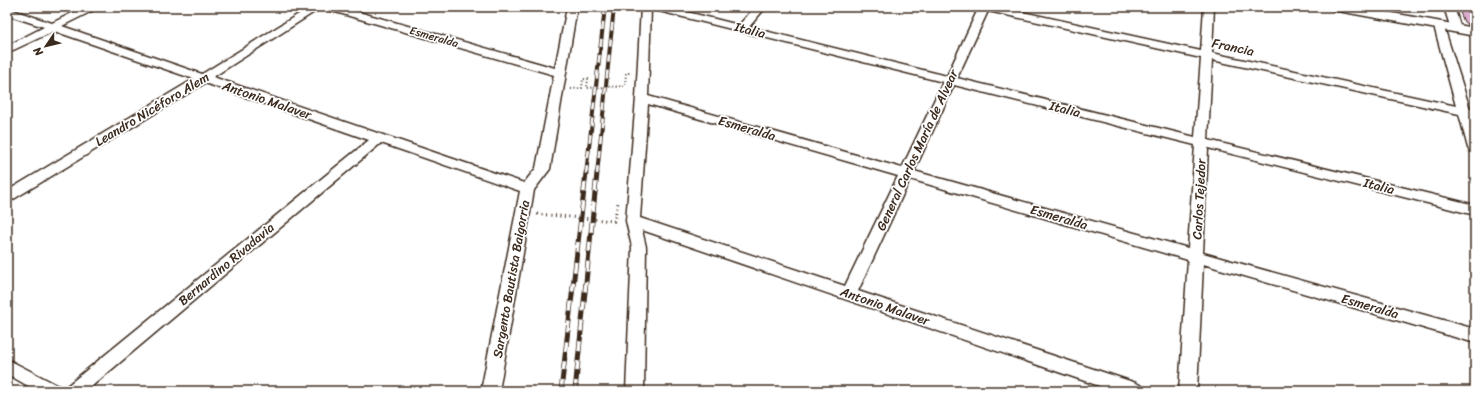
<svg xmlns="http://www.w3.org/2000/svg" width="1482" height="398" font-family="Sriracha,sans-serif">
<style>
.building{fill:#dcadcf;stroke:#3b2a1e}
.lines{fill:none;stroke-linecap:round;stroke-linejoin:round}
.minor-casing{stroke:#3b2a1e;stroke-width:3}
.tertiary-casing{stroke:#3b2a1e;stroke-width:3}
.path-far1{stroke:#3b2a1e;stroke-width:2;stroke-dasharray:1 2.5;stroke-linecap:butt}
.path{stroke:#3b2a1e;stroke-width:3;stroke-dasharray:1 3.5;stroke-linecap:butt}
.minor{fill:#fff;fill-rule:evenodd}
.tertiary{fill:#fff;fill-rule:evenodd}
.rail-far1-casing{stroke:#3b2a1e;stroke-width:4}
.rail-casing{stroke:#3b2a1e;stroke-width:5}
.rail-far1{stroke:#fff;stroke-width:2.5;stroke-dasharray:8;stroke-linecap:butt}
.rail{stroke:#fff;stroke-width:3.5;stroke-dasharray:10;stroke-linecap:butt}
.labels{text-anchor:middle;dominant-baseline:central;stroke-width:3.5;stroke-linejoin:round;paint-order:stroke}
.far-street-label{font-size:11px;fill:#3b2a1e;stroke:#fff}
.street-label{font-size:13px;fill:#3b2a1e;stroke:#fff}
</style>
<rect width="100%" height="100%" fill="#fff"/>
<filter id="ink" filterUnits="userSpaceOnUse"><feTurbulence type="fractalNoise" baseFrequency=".025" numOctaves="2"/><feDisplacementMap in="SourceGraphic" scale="8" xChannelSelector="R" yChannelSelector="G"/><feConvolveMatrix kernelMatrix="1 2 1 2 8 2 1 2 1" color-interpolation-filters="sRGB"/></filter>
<g filter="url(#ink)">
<!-- building -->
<polygon class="building" points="1459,10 1475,13 1475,26 1469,25 1464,22"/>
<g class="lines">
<!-- minor casing -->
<g class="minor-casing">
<g id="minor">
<polygon points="84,7 97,7 96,9 62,26 202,74 310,7 322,7 213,77 524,183 536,168 554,75 325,9 324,7 341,7 555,68 567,7 577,7 550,169 534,190 499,391 481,391 520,191 381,143 86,391 64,391 67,386 369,140 205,83 12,200 7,202 7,191 194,79 54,31 7,53 7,46 44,27 7,15 7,8 52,23"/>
<path d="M641,7h26l72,18 16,-18h11l-17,20 198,49 32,-69h20l202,44 3,-44h10l-2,46 244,53 -22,-80 5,-3 4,1 27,85 5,1v8l-3,-1 3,9v26l-5,-1 -2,-3 -9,-34 -247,-54 -4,80 267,65v10l-267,-67 -5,105 272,76v14l-272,-79 -6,127h-18l9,-131 -278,-81 -52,112 278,92 6,3 3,5h-31l-472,-161 4,17 -2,144h-18l6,-144 -6,-26 10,-123zM651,9l292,73 -41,86 -254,-72zM988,11l213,47 -6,79 -238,-59zM954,85l241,60 -7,103 -274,-77zM648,104l250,72 -53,110 -205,-68z"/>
<polygon points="1444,7 1454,7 1461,29 1460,31 1456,32 1451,29"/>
<polygon points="7,359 59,386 62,391 37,391 7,374"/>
</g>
</g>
<!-- tertiary casing -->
<g class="tertiary-casing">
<polygon id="tertiary" points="1332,7 1359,7 1475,28 1475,36 1338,11 1333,10"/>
</g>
<!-- path-far1 -->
<polyline class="path-far1" points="571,89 582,88 583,79 588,79 587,88 625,86 626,73 630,73"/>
<!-- path -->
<polyline class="path" points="537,214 614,221 618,203 620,204"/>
<!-- minor -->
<use href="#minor" class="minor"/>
<!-- tertiary -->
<use href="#tertiary" class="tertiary"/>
<!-- rail-far1 casing -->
<g class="rail-far1-casing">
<g id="rail-far1">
<polyline points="586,174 605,7"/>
<polyline points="597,174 614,7"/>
</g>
</g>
<!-- rail casing -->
<g class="rail-casing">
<g id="rail">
<polyline points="561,391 586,173"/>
<polyline points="575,391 597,173"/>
</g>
</g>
<!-- rail-far1 -->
<use href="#rail-far1" class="rail-far1"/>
<!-- rail -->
<use href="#rail" class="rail"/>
</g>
</g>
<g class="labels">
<!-- far-street labels -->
<g class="far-street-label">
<text transform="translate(434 37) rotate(16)">Esmeralda</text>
</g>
<!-- street labels -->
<g class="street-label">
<text transform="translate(750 30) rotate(14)">Italia</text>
<text transform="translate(1233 47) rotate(12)">Francia</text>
<text transform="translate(267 100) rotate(19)">Antonio Malaver</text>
<text transform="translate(152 109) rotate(-31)">Leandro Nicéforo Alem</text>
<text transform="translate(1065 109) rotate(14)">Italia</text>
<text transform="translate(747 128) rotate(16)">Esmeralda</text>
<text transform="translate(917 150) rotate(-65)">General Carlos María de Alvear</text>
<text transform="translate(1379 186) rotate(14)">Italia</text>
<text transform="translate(1199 199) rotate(-87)">Carlos Tejedor</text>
<text transform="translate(1059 217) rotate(16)">Esmeralda</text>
<text transform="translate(226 264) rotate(-40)">Bernardino Rivadavia</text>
<text transform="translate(511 279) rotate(-80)">Sargento Bautista Baigorria</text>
<text transform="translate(885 306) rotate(19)">Antonio Malaver</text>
<text transform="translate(1370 306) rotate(16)">Esmeralda</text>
</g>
</g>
<!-- margin -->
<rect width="1482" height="398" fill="none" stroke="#fff" stroke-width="24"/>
<rect x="12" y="12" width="1458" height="374" fill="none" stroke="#3b2a1e" stroke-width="1.5" filter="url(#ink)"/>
<!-- north arrow -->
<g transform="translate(46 46) rotate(235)" stroke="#ffffff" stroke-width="3" paint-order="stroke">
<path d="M0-3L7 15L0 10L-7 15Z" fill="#3b2a1e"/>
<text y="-6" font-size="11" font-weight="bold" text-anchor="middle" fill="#3b2a1e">N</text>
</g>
</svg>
